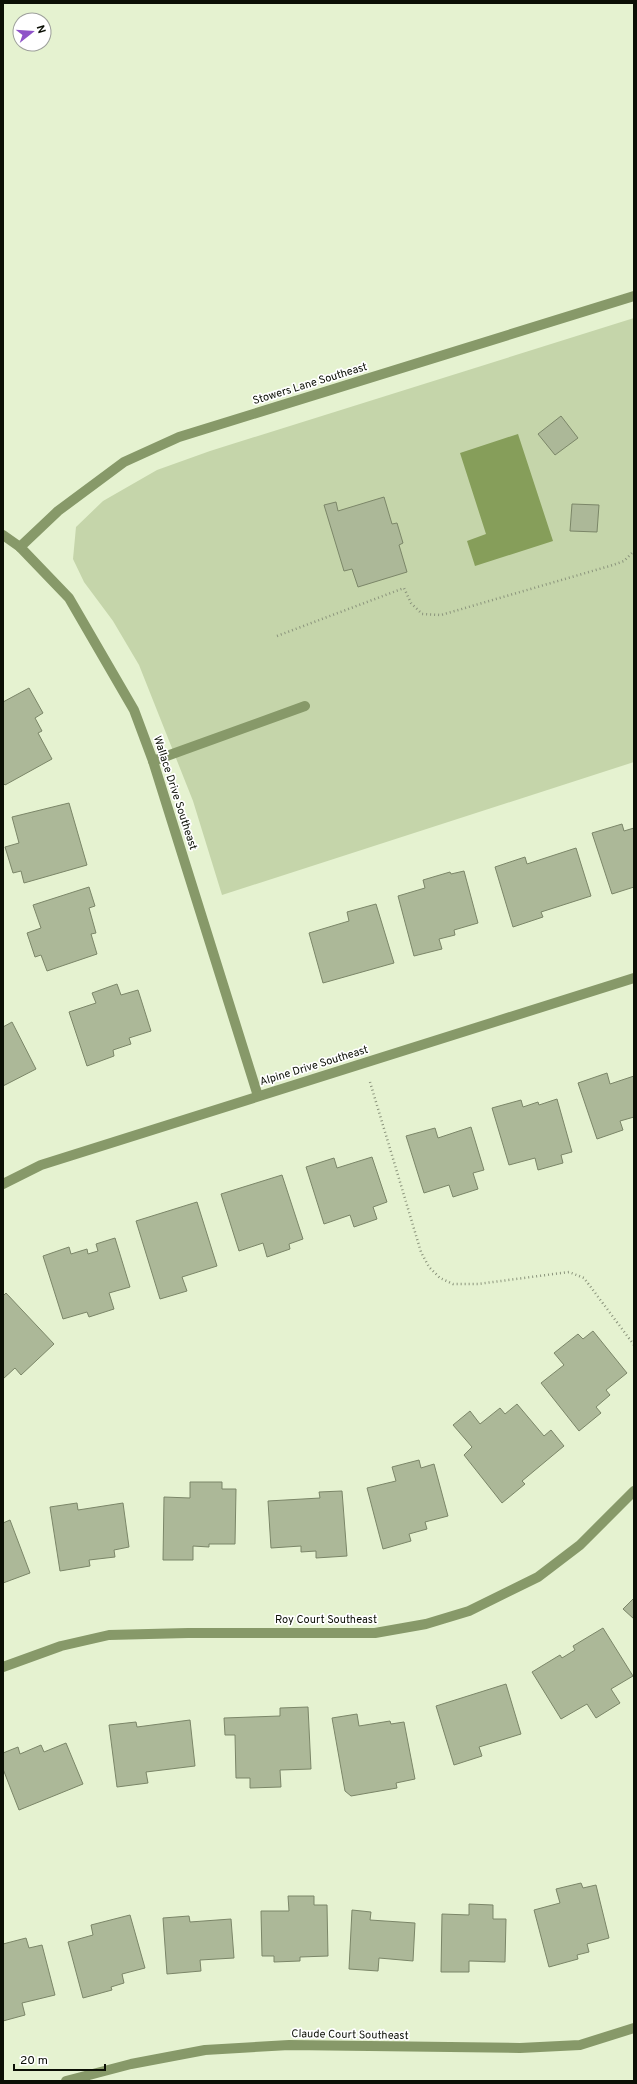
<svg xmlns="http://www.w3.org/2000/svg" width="637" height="2084" font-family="Overpass,sans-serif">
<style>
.green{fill:#c5d5aa}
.water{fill:#869e5a}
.building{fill:#acb898;stroke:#7b8668}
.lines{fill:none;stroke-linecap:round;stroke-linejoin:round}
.path{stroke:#8b947c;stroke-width:2.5;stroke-dasharray:1 3;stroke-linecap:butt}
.service{stroke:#879969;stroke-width:10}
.minor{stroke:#879969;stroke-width:10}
.labels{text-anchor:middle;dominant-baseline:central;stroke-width:3.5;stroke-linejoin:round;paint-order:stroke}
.street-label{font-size:11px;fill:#0b0f05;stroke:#fff}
</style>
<rect width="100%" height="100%" fill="#e5f2d0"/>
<!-- green -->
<polygon class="green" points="634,318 634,762 222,895 193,801 139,665 113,621 84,582 73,559 76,527 103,501 157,470 210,451"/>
<!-- water -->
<polygon class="water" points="518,434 553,541 475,566 467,541 486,534 460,453"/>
<!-- building -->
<g class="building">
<polygon points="561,416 578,438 555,455 538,434"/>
<polygon points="384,497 392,524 397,523 403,543 399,545 407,572 358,587 352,569 344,571 324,505 336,502 338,511"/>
<polygon points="572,504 599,505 597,532 570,531"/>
<polygon points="29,688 43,713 35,718 42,731 38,733 52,759 5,785 3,783 3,702"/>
<polygon points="69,803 87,865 24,883 21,871 13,873 5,847 19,843 12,817"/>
<polygon points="622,824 624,831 634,828 634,887 612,894 592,833"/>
<polygon points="576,848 591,896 541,912 543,917 513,927 495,867 525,857 527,864"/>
<polygon points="464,871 478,923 454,930 455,935 439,939 442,949 414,956 398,896 425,888 423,880 450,872 451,874"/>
<polygon points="89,887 95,906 89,908 96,933 91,934 97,954 47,971 41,955 35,957 27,933 41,928 33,905"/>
<polygon points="376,904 394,963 323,983 309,933 349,921 347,912"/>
<polygon points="117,984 121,995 138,990 151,1031 129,1038 131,1044 113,1050 114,1056 87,1066 69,1012 96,1003 92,993"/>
<polygon points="12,1022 36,1069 3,1086 3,1027"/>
<polygon points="607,1073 610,1084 634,1076 634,1117 620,1121 623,1130 597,1139 578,1083"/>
<polygon points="557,1099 572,1152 561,1155 563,1163 538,1170 535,1158 509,1165 492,1108 521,1100 523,1107 538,1102 539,1105"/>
<polygon points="471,1127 484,1170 473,1173 478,1189 453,1197 449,1185 424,1193 406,1136 435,1128 438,1138"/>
<polygon points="372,1157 387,1202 373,1207 377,1219 354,1227 350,1215 324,1224 306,1167 334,1158 337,1168"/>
<polygon points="282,1175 303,1239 289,1244 290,1249 267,1257 263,1243 239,1251 221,1194"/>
<polygon points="197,1202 217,1266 182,1277 187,1291 160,1299 136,1221"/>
<polygon points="115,1238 130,1287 109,1293 114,1309 89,1317 87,1312 63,1319 43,1256 69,1247 71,1254 87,1249 88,1254 98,1251 96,1244"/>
<polygon points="6,1293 54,1344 21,1375 15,1368 3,1379 3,1296"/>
<polygon points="593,1331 627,1373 606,1390 610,1395 596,1407 601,1413 579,1431 541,1383 564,1365 554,1353 578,1334 583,1339"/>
<polygon points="517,1404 544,1436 551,1430 564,1446 522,1481 525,1484 502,1503 464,1455 472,1447 453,1425 470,1411 480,1424 500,1408 505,1414"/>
<polygon points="419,1460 421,1468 434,1464 448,1516 425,1522 427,1529 409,1534 411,1541 383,1549 367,1488 396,1481 392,1467"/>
<polygon points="190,1482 222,1482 222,1489 236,1489 235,1544 209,1544 209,1547 193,1546 193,1560 163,1560 164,1497 190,1498"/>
<polygon points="342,1491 347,1556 316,1558 316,1551 301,1552 301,1546 271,1548 268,1501 320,1498 319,1492"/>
<polygon points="77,1503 78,1510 123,1503 129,1547 114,1550 115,1557 89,1560 90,1566 60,1571 50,1507"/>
<polygon points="10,1520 30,1573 3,1583 3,1523"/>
<polygon points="634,1598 634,1619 623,1609"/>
<polygon points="603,1628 633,1676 611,1689 620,1703 596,1718 587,1704 561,1719 532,1672 560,1655 562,1658 575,1650 573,1646"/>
<polygon points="506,1684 521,1734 479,1747 482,1756 454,1765 436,1706"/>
<polygon points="308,1707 311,1769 280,1770 281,1787 250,1788 250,1778 236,1778 235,1735 225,1735 224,1718 280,1716 280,1708"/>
<polygon points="357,1714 359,1726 390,1721 391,1724 404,1722 415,1779 396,1783 397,1788 351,1796 345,1791 332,1718"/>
<polygon points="190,1720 195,1766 146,1772 148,1783 117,1787 109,1725 136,1722 137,1727"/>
<polygon points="66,1743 83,1784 19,1810 3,1769 3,1753 18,1747 20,1754 41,1745 44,1752"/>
<polygon points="581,1883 583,1888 596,1885 609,1938 587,1944 589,1952 577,1955 578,1959 549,1967 534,1910 560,1903 556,1889"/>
<polygon points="288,1896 314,1896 314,1905 327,1905 328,1956 300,1957 300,1961 274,1962 274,1956 262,1956 261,1911 289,1911"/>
<polygon points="469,1904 493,1905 493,1919 506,1919 505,1962 469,1961 469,1972 441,1972 442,1914 469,1915"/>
<polygon points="352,1910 371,1912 370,1920 415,1923 413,1961 379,1958 378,1971 349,1969"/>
<polygon points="130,1915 145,1968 122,1974 124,1983 111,1987 112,1990 83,1998 68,1942 93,1935 91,1925"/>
<polygon points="189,1916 190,1922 231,1919 234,1958 200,1960 201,1971 167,1974 163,1918"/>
<polygon points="26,1938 29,1948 42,1945 55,1995 22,2003 25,2015 3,2021 3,1944"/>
</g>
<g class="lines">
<!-- path -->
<g class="path">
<polyline points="277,636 404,588 411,603 422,614 441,615 613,565 624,561 634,551"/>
<polyline points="370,1082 421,1252 429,1267 440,1278 453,1284 478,1284 569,1272 584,1278 634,1345"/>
</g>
<!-- service -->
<polyline class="service" points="153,761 305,706"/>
<!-- minor -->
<g class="minor">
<polyline points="3,535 20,547 69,598 134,710 153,761 258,1096"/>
<polyline points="20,547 58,511 124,462 179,437 634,296"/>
<polyline points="3,1184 41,1165 634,978"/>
<polyline points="3,1667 61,1646 109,1635 188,1633 375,1633 426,1624 469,1611 538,1577 580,1545 634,1491"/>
<polyline points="66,2081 131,2064 205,2050 289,2045 520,2048 580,2045 634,2028"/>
</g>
</g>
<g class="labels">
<!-- street labels -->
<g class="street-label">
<text transform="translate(310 384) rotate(-17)">Stowers Lane Southeast</text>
<text transform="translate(175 793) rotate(72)">Wallace Drive Southeast</text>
<text transform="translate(314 1066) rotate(-17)">Alpine Drive Southeast</text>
<text x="326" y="1620">Roy Court Southeast</text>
<text transform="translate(350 2035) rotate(1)">Claude Court Southeast</text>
</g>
</g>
<!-- border -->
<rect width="637" height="2084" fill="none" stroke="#0b0f05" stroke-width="8"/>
<!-- north arrow -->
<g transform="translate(32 32) rotate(73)"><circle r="19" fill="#ffffff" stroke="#9d9f9b"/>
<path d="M0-3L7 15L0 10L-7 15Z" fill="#8e52c8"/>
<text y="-6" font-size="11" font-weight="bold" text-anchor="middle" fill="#0b0f05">N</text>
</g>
<!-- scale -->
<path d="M14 2064v6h91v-6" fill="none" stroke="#0b0f05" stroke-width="2"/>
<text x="20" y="2064" font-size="12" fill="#0b0f05" stroke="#ffffff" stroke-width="3" paint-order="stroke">20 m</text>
</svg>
